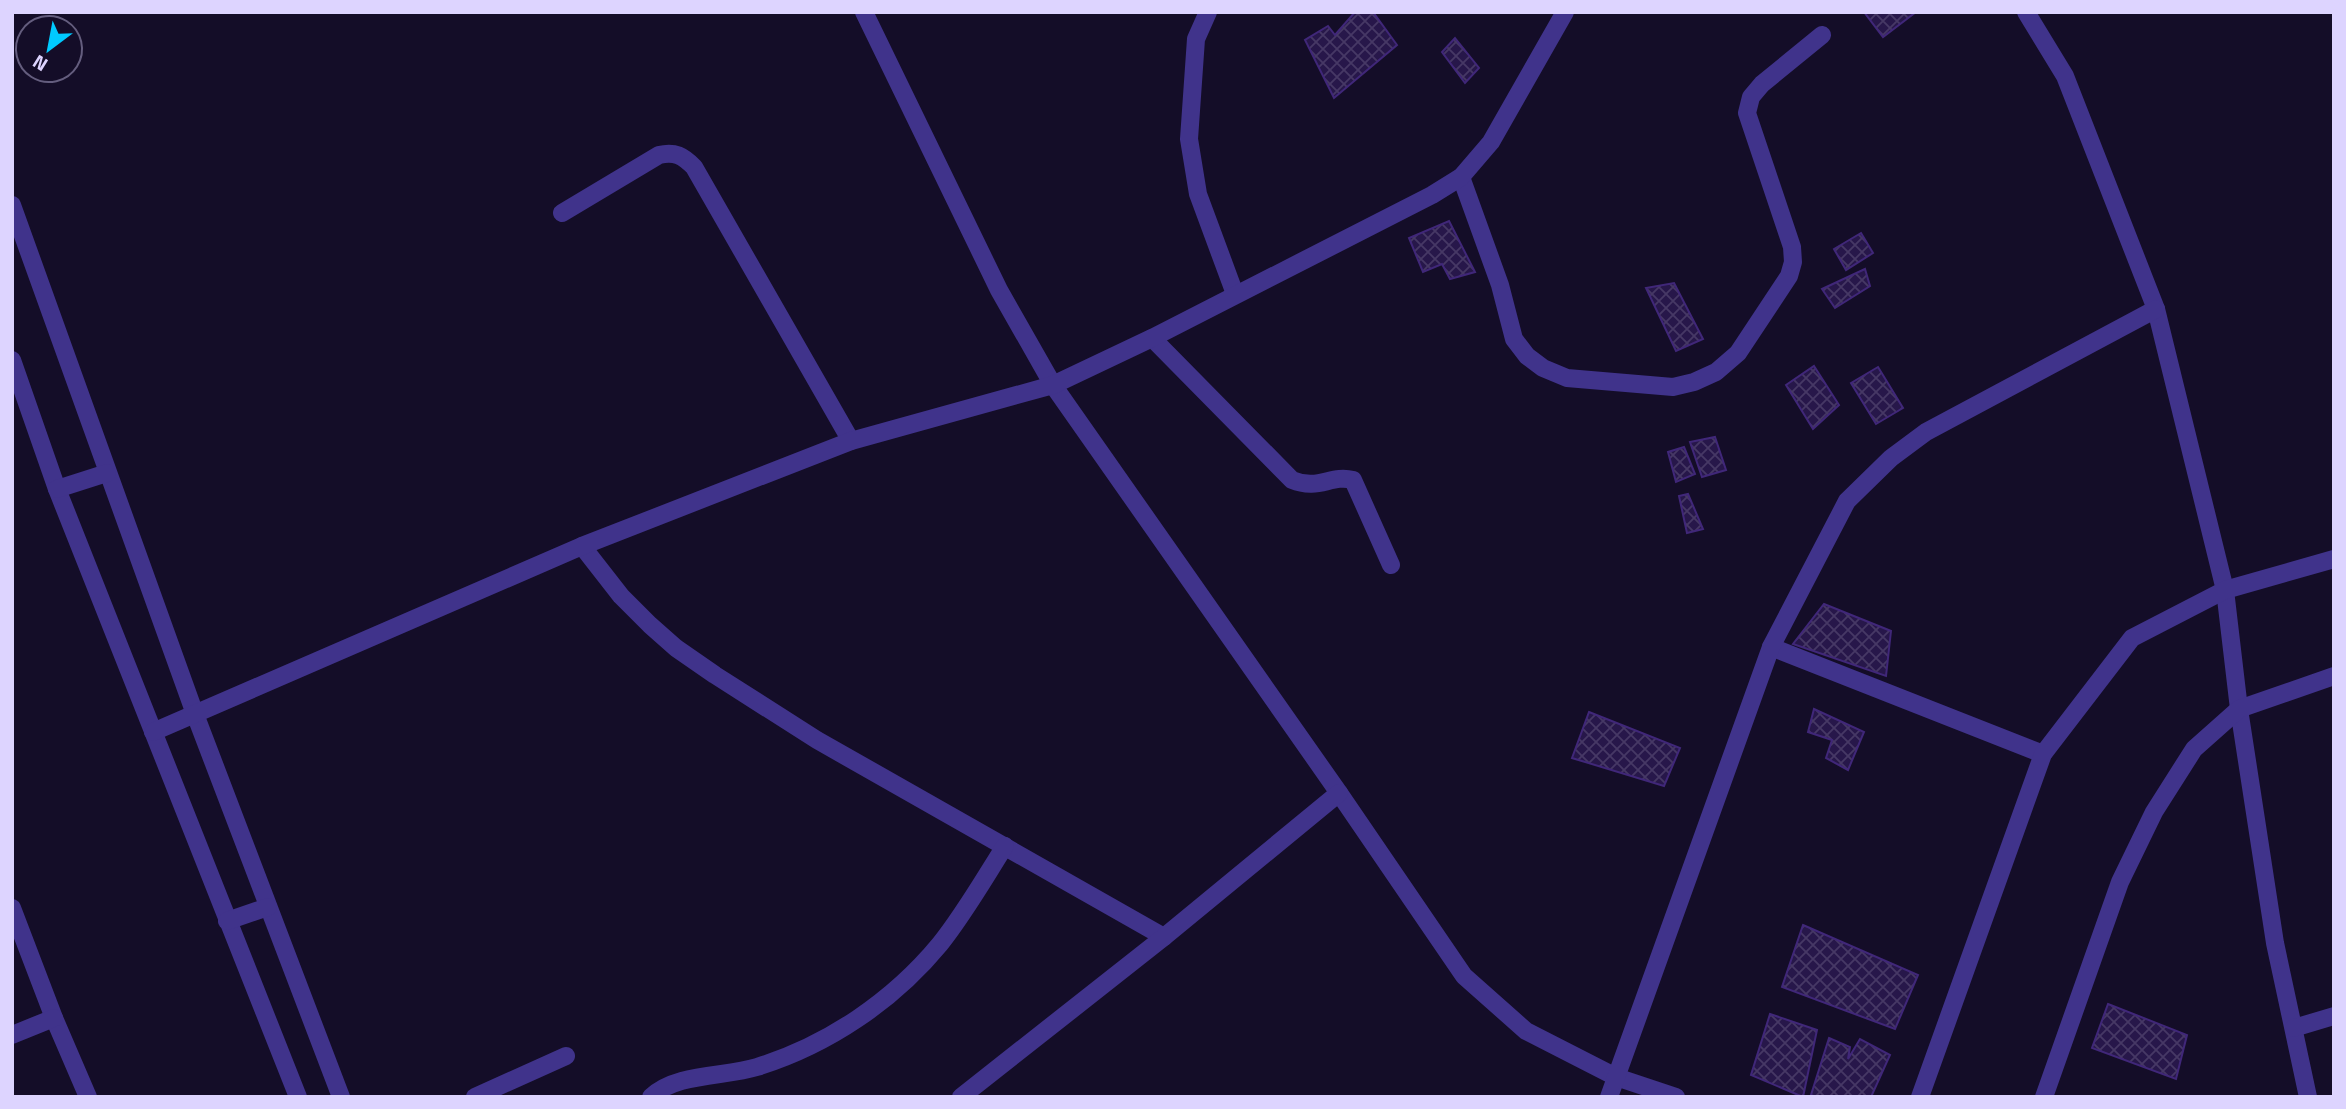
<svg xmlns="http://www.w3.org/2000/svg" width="2346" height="1109" font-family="'Titillium Web',sans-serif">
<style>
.building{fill:url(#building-cross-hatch);stroke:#402779;stroke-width:2}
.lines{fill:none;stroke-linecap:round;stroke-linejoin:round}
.minor{stroke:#40338b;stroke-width:18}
</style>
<defs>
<pattern id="building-cross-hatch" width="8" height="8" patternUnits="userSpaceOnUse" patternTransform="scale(1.75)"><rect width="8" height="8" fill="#27174a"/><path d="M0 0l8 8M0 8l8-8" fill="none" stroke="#463865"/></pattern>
</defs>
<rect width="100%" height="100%" fill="#140d28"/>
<!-- building -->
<g class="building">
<polygon points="1355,12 1373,12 1397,45 1334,98 1305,40 1328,26 1335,35"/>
<polygon points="1864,12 1916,12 1883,37"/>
<polygon points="1455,38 1479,68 1465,83 1442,52"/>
<polygon points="1449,221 1475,272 1450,279 1442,264 1423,272 1409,238"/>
<polygon points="1861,233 1873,253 1846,270 1834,249"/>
<polygon points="1865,269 1870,286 1835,308 1822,289"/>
<polygon points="1674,283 1703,339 1676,351 1646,288"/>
<polygon points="1814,366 1839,405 1813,429 1786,385"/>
<polygon points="1878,367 1903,408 1876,424 1851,383"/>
<polygon points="1715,437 1726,470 1702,477 1690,442"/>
<polygon points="1684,447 1695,474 1676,482 1668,452"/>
<polygon points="1688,494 1703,529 1687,533 1679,496"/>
<polygon points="1824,604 1891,631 1886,676 1793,644"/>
<polygon points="1814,709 1864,732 1848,770 1826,758 1832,740 1808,732"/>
<polygon points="1589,712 1680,748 1664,786 1572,758"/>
<polygon points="1803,925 1918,975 1895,1029 1782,987"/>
<polygon points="2108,1004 2187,1035 2176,1079 2092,1048"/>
<polygon points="1770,1014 1817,1030 1803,1097 1751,1075"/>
<polygon points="1829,1038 1850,1047 1848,1059 1860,1039 1890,1055 1871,1097 1816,1097 1811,1095"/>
</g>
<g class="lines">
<!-- minor -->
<g class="minor">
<polyline points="864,12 999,290 1053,385 1339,793 1464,976 1526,1031 1616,1077 1676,1097"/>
<polyline points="1208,12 1196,39 1189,139 1198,194 1235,294"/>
<polyline points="2026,12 2065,76 2156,309 2225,590 2239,709 2275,943 2308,1097"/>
<polyline points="1461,177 1500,285 1514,339 1527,356 1543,368 1567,378 1673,387 1694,382 1716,372 1738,353 1789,276 1793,262 1792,247 1747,113 1751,97 1762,84 1822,35"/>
<polyline points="12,205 195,714 341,1097"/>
<path d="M562,213l97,-58c16,-4 24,1 35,12l157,274"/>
<path d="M1152,338l140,142c27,11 39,-6 61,0l38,85"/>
<polyline points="12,360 57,489 298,1097"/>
<polyline points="57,489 107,473"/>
<polyline points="582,546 621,596 650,625 676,648 715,675 817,740 1164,937"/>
<polyline points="1771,647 2043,754"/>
<polyline points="153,732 582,546 851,441 1053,385 1152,338 1432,195 1461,177 1491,142 1565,12"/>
<polyline points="12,908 54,1018 88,1097"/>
<polyline points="227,921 268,907"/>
<polyline points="2294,1028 2334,1016"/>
<polyline points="12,1035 54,1018"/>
<polyline points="475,1097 566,1056"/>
<path d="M651,1097c25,-24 74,-20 106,-30 71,-22 136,-66 183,-123 24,-30 44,-65 65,-98"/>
<polyline points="961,1097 1164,937 1339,793"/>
<polyline points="1609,1097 1771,647 1847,501 1891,458 1926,432 2156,309"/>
<polyline points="1920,1097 2043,754 2132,638 2225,590 2334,559"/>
<polyline points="2044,1097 2120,882 2154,812 2194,749 2239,709 2334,676"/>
</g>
</g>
<!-- border -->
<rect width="2346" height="1109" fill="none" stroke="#ddd4ff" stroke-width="28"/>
<!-- north arrow -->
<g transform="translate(49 49) rotate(212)"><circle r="33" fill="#140d28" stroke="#645d7e" stroke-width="2"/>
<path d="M0-5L12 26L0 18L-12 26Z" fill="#00caff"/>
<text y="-10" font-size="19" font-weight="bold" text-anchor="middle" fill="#ddd4ff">N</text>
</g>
</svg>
